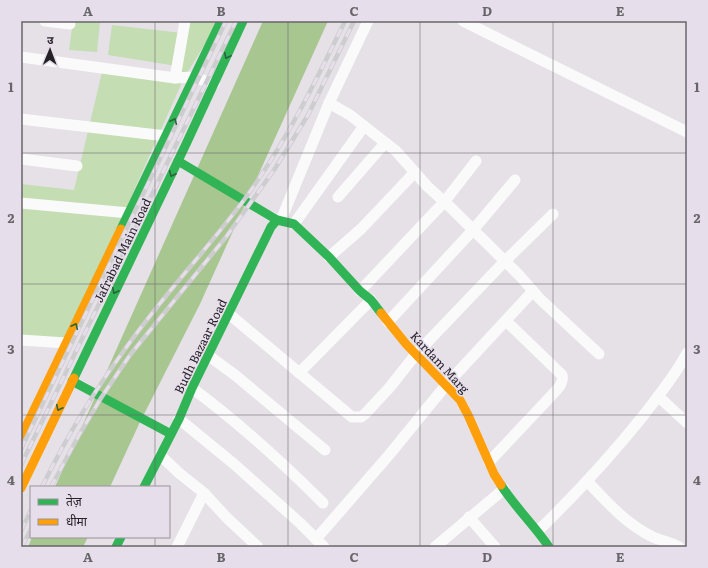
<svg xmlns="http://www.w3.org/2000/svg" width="708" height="568" font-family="Literata,'Noto Sans Devanagari',serif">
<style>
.green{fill:#c4ddb3}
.water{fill:#a7c690}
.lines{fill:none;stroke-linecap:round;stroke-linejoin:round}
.street{stroke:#fbfafb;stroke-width:11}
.fast{stroke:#30b455;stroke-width:9}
.slow{stroke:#ff9f0a;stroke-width:9}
.rail-casing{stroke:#cdccce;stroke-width:4.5}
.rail{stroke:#e6deea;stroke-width:3;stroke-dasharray:9;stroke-linecap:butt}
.oneway{stroke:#2a643c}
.grid{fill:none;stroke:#68656a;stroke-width:1;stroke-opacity:0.55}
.labels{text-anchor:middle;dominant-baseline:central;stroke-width:3;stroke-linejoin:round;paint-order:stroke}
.street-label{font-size:12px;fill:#252227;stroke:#e6deea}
.neatline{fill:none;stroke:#68656a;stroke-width:1.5}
.grid-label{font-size:13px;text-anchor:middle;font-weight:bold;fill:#68656a}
</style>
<rect width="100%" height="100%" fill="#e5e1e7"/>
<!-- green -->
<g class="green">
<polygon points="73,21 100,21 97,52 69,50"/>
<polygon points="184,21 219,21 184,78 66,343 21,339 21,184 74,190 103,68 176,77 177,66 108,55 112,25 182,33"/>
</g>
<!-- water -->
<g class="water">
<polygon points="263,21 328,21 200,304 139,424 110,487 55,487"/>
<polygon points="32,537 88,537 83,547 28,547"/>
</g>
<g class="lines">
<!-- street -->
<g class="street">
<polyline points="45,21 70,24"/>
<polyline points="463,21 687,132"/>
<polyline points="21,57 175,78 194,77 214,84"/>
<polyline points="175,78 185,21"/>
<polyline points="329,103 350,115 396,151 427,186 448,205 519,275 540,299 599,354"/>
<polyline points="21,119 166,136"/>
<polyline points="21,159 77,166"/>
<polyline points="338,197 385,143"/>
<polyline points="21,203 129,213"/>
<polyline points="281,220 329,103 368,21"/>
<polyline points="294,224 364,126"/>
<polyline points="329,257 361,229 415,172"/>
<polyline points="360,291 445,201 476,161"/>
<polyline points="229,314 352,417 361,417 365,414 390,387 416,354 504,262 553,214"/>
<polyline points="388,322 473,230 515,180"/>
<polyline points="21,340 66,343"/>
<polyline points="209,356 235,375 325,450"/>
<polyline points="299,373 371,300"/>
<path d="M192,388c47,35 90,74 131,115"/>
<polyline points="658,396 687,423"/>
<polyline points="179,419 234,464 300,523 324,547"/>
<polyline points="160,455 179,473 204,493 227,518 258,547"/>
<path d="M489,462l63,-67c5,-6 12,-11 10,-20l-56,-54"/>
<path d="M587,481c20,21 39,43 66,56 9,4 18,5 26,10"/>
<polyline points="469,517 495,547"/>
<path d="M538,531c37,-36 73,-75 105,-115 15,-20 32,-40 44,-63"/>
<polyline points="316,539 389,455 446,385 533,291"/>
<polyline points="177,547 204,493"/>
<polyline points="435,547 504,489"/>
</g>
<!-- fast -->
<g class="fast">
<polyline points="178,161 277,220"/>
<polyline points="121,229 221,21"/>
<polyline points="74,378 187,142 243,21"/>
<polyline points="72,381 171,434"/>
<path d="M501,485c14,22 33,40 48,62"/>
<polyline points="144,487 179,419 192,388 271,227 277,220 294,224 329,257 360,291 371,300 381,313"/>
<polyline points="116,547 121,537"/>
</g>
<!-- slow -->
<g class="slow">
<polyline points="381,313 406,344 460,400 468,415 494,474 501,485"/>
<polyline points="21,437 121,229"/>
<polyline points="21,488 74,378"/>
</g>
<!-- rail casing -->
<g class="rail-casing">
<g id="rail">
<polyline points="21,449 226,21"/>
<polyline points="21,465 236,21"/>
<path d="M42,487c23,-47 50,-93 81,-135 37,-53 82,-100 121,-152 41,-56 71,-117 101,-179"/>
<polyline points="51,487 79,435 101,398 130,355 226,237 274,170 308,115 354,21"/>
<polyline points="21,531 31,510"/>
<polyline points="22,547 31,529"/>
</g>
</g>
<!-- rail -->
<use href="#rail" class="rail"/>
</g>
<!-- one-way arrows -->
<defs><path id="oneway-chevron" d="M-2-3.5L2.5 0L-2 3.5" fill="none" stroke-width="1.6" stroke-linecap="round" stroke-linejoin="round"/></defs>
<g class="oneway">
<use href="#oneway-chevron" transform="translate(227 56) rotate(115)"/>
<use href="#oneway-chevron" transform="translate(174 121) rotate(-65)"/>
<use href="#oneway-chevron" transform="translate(172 174) rotate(116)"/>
<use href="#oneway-chevron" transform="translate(115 291) rotate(116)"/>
<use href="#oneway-chevron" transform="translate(75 326) rotate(-64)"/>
<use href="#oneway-chevron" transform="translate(59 408) rotate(116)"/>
</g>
<!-- grid -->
<path class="grid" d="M155,21v466M288,21v526M420,21v526M553,21v526M21,153h666M21,284h666M21,415h666M155,537v10"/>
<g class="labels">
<!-- street labels -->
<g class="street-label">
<text transform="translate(122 250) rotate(-64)">Jafrabad Main Road</text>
<text transform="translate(200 346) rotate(-64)">Budh Bazaar Road</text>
<text transform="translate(440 362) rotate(47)">Kardam Marg</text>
</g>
</g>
<!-- border -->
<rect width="708" height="568" fill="none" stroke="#e6deea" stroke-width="44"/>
<!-- legend -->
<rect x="30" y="486" width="140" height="52" fill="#e6deea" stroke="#99939c"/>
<rect x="38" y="499" width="20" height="6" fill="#30b455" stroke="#99939c"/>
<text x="66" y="506" font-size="12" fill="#252227">तेज़</text>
<rect x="38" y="519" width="20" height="6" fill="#ff9f0a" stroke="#99939c"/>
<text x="66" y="526" font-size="12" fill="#252227">धीमा</text>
<!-- north arrow -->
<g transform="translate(50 50) rotate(1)" stroke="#e6deea" stroke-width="3" paint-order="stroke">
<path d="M0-3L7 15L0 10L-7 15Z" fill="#252227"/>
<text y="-6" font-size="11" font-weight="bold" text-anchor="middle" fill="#252227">उ</text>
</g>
<rect x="22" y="22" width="664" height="524" class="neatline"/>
<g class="grid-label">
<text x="88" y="16">A</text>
<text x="221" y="16">B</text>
<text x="354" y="16">C</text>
<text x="487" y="16">D</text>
<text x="620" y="16">E</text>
<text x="11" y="92">1</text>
<text x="697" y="92">1</text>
<text x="11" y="223">2</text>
<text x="697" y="223">2</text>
<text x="11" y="354">3</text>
<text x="697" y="354">3</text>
<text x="11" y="485">4</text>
<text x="697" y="485">4</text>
<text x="88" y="562">A</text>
<text x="221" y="562">B</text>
<text x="354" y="562">C</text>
<text x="487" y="562">D</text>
<text x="620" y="562">E</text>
</g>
</svg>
